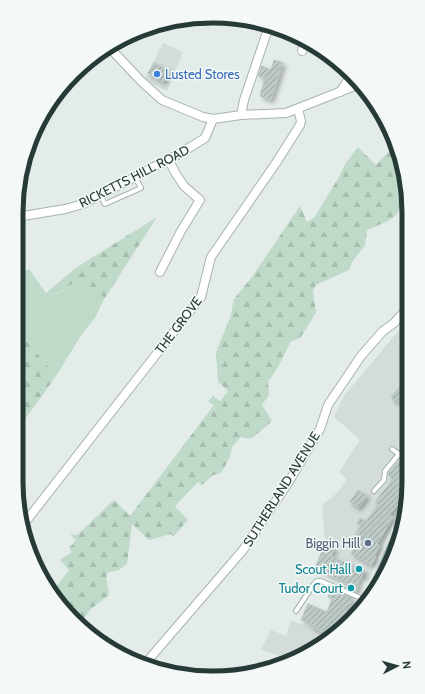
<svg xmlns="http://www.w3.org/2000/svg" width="425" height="694" font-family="Cabin,sans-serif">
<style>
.built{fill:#d3dcd9}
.grass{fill:#c0daca}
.forest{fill:url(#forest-firs)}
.building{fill:url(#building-hatch);stroke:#b7c5c1;filter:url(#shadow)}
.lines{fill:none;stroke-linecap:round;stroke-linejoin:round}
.lane-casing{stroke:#a7b3b0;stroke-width:6}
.street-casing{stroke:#a7b3b0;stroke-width:10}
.primary-casing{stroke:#c2c8c7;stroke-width:14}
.lane{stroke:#fff;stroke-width:4}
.street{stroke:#fff;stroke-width:8}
.primary{stroke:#6e9c96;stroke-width:12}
.shop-dot{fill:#3f7fe0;stroke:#f4f9f7;stroke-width:1.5}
.service-dot{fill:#5c6f8a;stroke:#f4f9f7;stroke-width:1.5}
.culture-dot{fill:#0f9aa8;stroke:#f4f9f7;stroke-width:1.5}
.labels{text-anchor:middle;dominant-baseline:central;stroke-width:3;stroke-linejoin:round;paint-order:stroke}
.shop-label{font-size:13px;fill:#366cbe;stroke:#f4f9f7;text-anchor:start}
.street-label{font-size:13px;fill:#263b38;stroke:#f4f9f7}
.service-label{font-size:13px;fill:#4e5e75;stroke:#f4f9f7;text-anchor:end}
.culture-label{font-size:13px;fill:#0d838f;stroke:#f4f9f7;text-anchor:end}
.rim{fill:none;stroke:#263b38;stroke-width:5}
</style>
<defs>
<pattern id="forest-firs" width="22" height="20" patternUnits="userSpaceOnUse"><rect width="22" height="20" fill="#c0daca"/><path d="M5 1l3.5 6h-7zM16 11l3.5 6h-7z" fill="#a5bcae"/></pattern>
<pattern id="building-hatch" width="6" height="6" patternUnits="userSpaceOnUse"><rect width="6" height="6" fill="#bdc9c6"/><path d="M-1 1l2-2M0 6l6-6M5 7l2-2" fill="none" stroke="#99a4a2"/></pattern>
<filter id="shadow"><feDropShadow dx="3" dy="3" stdDeviation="2" flood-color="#0004"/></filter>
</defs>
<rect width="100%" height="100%" fill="#e4ece9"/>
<!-- built -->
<g class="built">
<polygon points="163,43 183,52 167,91 144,80"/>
<polygon points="400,329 408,336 407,493 383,547 368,582 356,576 348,569 350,563 333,556 335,548 325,544 322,505 336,494 347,479 339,472 360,440 334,417 344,396"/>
<polygon points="291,620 331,636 322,645 279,666 282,657 261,649 271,630 286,636"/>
</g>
<!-- grass -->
<polygon class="grass" points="17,264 22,273 29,269 46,293 56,294 81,279 105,297 95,318 82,334 56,376 17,329"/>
<!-- forest -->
<g class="forest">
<path d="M358,147l18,18 17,-18 11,38 -4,3 8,8c-12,24 -17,24 -41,34l-2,15 -13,17 -3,8 -33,15 -3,6 3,21 -5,9 -11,17 -10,4c-6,15 -13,28 -22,40l1,13 -7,10 10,16 -21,18 -10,-2 -9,10 -3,12 -8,14 -8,2 -11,10 -4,-3 -23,24 13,14 -15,17 -2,-3 -22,6 -17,-16 -5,40 -8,6 -12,3c-2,7 2,15 2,22l-18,14 -11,14 -24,-22 -5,-10 4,-3 14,-18 -9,-10 12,-8 -3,-4 7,-8 -6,-6 7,1 37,-35 16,16 84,-111 -6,-4 5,-5 7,5 8,-10 -10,-9 -2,-30 14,-34 4,-19 18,-22 48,-71 7,16 7,-4 25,-41 6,-13z"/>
<polygon points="157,217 105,298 81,279 55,294 46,293 74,269"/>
<polygon points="17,329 56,376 16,432"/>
</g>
<!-- building -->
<g class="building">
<polygon points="274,60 283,63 271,100 260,96 265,78 258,76 262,66 271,70"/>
<polygon points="154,63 169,71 163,82 148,73"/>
<polygon points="408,377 408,394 397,403 391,397"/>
<polygon points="399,461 408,468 407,483 403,488 406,490 397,500 400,502 389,515 393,517 377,544 380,546 374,556 376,557 371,565 351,553 358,543 355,540 358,536 355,534 361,526 357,523 360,518 366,522 378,504 375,502 393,479 388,474"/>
<polygon points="358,490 367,496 358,508 350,502"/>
<polygon points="325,544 334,548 331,556 365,571 357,585 358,585 356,592 345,588 347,584 315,568"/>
<polygon points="331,590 353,598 349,607 348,607 340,627 332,635 311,627 312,625 301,620 308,604 327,612 332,599 328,597"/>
</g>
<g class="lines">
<!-- lane casing -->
<g class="lane-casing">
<g id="lane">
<polyline points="100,195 105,204 141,188 135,177"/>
<polyline points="392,449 408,461"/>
<polyline points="374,491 384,480 385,471 399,454"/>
<polyline points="296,611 314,584 317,581 321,581 368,601"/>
</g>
</g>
<!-- street casing -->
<g class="street-casing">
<g id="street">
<polyline points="269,28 285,33"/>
<polyline points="109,47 141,81 162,100 203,117 213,119 241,115 286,113 357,85"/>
<polyline points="302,51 305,43"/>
<polyline points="340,92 350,77"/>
<polyline points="241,115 244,100 269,26"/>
<polyline points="17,217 65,209 83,204 100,195 179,154 205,138 213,119"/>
<polyline points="160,272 181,231 200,200 184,186 176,174 168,159"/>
<polyline points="23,525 201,297 211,257 276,163 300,125 301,121 298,109"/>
<polyline points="144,665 243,550 288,483 320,429 328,405 361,356 383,331 394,323 408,308"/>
</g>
</g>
<!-- primary casing -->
<g class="primary-casing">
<polyline id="primary" points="376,588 402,527"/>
</g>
<!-- lane -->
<use href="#lane" class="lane"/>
<!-- street -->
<use href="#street" class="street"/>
<!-- primary -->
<use href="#primary" class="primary"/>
</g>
<!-- markers -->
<circle class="shop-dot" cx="157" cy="74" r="4"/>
<circle class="service-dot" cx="368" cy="543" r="4"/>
<g class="culture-dot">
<circle cx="359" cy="569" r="4"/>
<circle cx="351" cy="588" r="4"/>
</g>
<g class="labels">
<!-- shop labels -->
<g class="shop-label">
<text x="165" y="74">Lusted Stores</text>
</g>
<!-- street labels -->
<g class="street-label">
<text transform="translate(134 176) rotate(-27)">RICKETTS HILL ROAD</text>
<text transform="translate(178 325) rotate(-53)">THE GROVE</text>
<text transform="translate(281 489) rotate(-58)">SUTHERLAND AVENUE</text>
</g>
<!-- service labels -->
<g class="service-label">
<text x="360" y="543">Biggin Hill</text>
</g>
<!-- culture labels -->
<g class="culture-label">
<text x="351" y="569">Scout Hall</text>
<text x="343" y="588">Tudor Court</text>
</g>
</g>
<!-- crop -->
<path d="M0 0H425V694H0ZM212 23H213A189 189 0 0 1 402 212V482A189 189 0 0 1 213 671H212A189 189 0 0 1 23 482V212A189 189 0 0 1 212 23Z" fill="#f4f9f7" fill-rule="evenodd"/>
<path class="rim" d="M212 23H213A189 189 0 0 1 402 212V482A189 189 0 0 1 213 671H212A189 189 0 0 1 23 482V212A189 189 0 0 1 212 23Z"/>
<!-- north arrow -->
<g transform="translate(397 666) rotate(84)" stroke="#f4f9f7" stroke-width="3" paint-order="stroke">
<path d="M0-3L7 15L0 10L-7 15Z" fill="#263b38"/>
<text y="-6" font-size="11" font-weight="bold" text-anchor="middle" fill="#263b38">N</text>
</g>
</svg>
